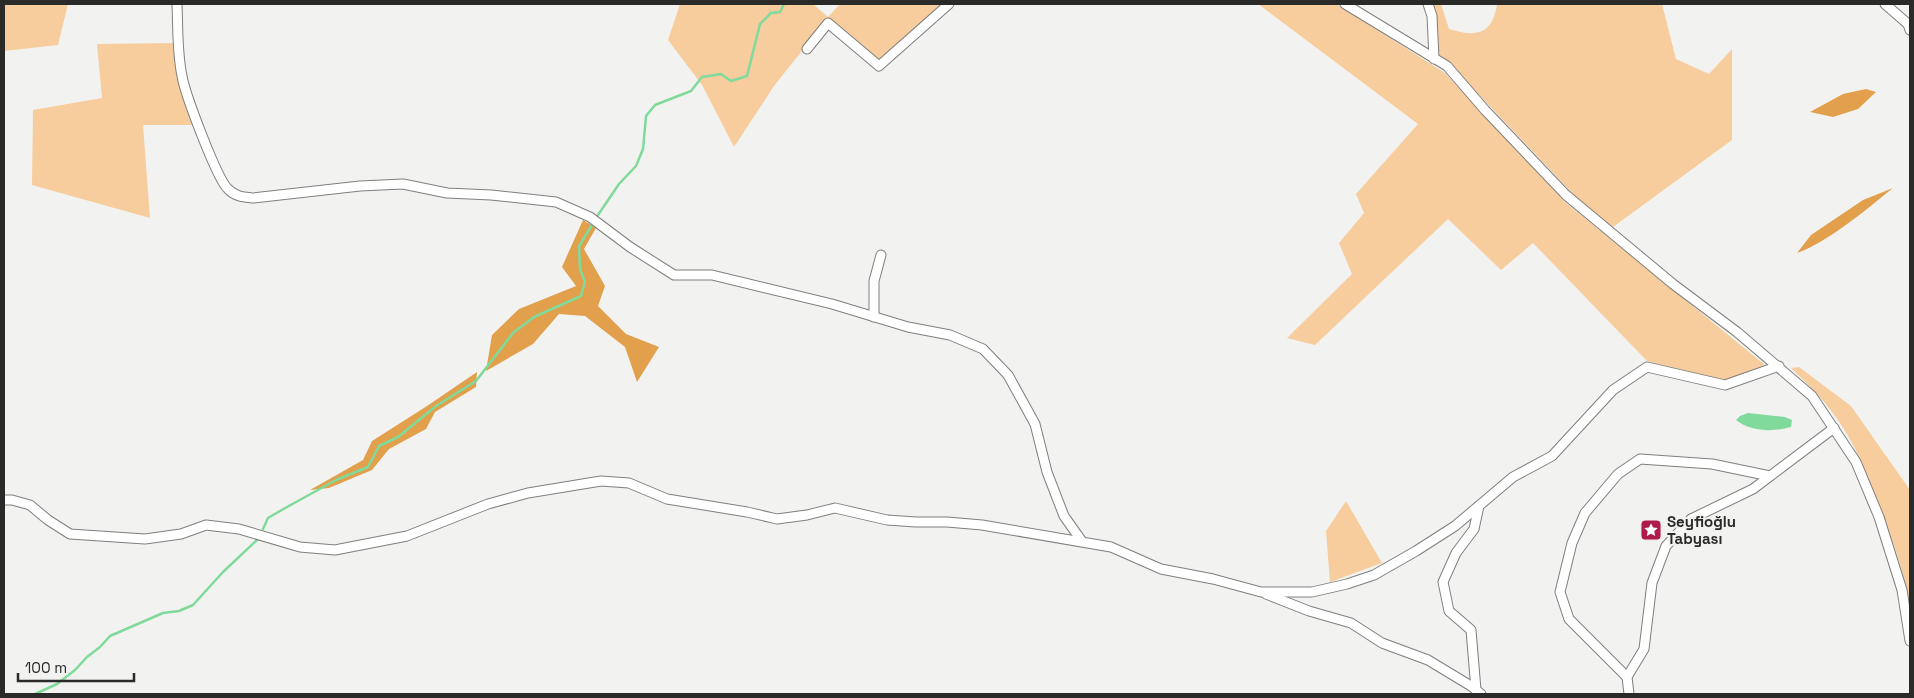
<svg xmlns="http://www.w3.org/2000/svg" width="1914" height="698" font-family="'Space Grotesk',sans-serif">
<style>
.green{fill:#f7cd9e}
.forest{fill:#e2a04d}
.water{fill:#7fda9b}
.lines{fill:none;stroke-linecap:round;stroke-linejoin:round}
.stream{stroke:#7fda9b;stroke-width:2.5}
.minor-casing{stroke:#7f7f7d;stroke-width:11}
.minor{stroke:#fff;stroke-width:9}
.labels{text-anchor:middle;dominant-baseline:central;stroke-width:4;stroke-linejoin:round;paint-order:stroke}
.poi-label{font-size:15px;font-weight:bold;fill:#2a2a29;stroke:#f2f3f0;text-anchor:start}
</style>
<rect width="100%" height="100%" fill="#f2f3f0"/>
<!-- green -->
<g class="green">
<polygon points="4,4 68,4 58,45 4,51"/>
<polygon points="680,4 813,4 828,17 840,4 945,4 880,63 828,18 774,86 734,147 702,85 668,40"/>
<polygon points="1258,4 1336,4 1445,73 1565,202 1765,365 1723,381 1647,361 1533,243 1501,270 1448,219 1315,345 1287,338 1352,274 1339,243 1364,213 1356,194 1418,124"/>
<path d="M1430,4h11l8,25c26,8 43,7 48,-25h165l14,55 33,15 23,-25v91l-119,87 -37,-30 -130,-137 -11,-9z"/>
<polygon points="173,43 178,80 192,125 143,125 150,218 32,185 33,110 102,98 97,44"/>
<path d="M1799,367l52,39 59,84v114c-7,-38 -21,-73 -35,-109 -10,-25 -20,-50 -35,-72 -14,-21 -31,-38 -49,-55z"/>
<polygon points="1346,501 1382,563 1330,582 1326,531"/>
</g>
<!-- forest -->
<g class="forest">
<polygon points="1866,89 1876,92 1858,109 1833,117 1810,112 1843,94"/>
<path d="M1893,188c-26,21 -65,54 -96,65l14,-18 52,-35z"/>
<polygon points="583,220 596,228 584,249 605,286 598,306 626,334 659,347 637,382 625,347 585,316 559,314 533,344 486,371 492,335 519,309 576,286 562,267"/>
<polygon points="477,372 476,387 435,412 426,429 389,449 372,470 329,488 310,490 363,460 372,441 427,406"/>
</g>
<!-- water -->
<path class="water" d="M1748,413l37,4 7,3 -1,7c-17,5 -40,5 -55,-7l4,-4z"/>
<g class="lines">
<!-- stream -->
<g class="stream">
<polyline points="598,215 619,184 636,166 643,149 646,116 655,105 691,91 702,77 721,74 731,81 747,76 760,24 771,13 780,12 784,4"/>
<polyline points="263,529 268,518 287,507 336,480 368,467 379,446 398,437 436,406 476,381 513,333 534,317 581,296 585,282 580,269 579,246 592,225"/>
<polyline points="35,694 57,684 75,670 87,657 100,647 110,636 163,613 179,611 193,605 223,572 258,539"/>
</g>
<!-- minor casing -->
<g class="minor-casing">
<g id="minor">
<path d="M177,4c1,24 0,48 5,72 3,18 35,103 46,113 8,8 15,8 25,9l107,-12 43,-2 44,9 44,2 65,7 34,15 40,30 44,28h38l120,29 76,23 42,8 33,14 25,26 27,49 12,48 17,44 17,24"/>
<polyline points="1345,4 1447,66 1485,110 1566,195 1673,284 1737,332 1812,396 1856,462 1879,517 1902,590 1910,641"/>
<polyline points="1428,4 1432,16 1434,59"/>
<polyline points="1885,4 1908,24 1910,30"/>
<polyline points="807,49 828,23 879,66 949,4"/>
<polyline points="874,317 874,281 881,255"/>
<polyline points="4,500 12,500 30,505 48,520 70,534 145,539 181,534 206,525 239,529 300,547 335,550 407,536 488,504 528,493 601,481 629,483 667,499 747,512 777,519 807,515 835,508 887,520 916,522 947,522 982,525 1111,547 1161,569 1213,579 1261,592 1312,592 1347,584 1374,575 1416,551 1455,526 1513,477 1552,456 1613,390 1647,367 1725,385 1779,366"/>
<polyline points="1266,594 1309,611 1351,623 1382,643 1428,660 1471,686 1481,694"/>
<polyline points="1627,677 1569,619 1560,592 1572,543 1585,513 1618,474 1640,459 1712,464 1770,476"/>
<polyline points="1476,690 1471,630 1449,611 1443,582 1456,553 1474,529 1479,506"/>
<polyline points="1629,694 1627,677 1644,649 1652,583 1666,546 1691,519 1753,489 1834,428"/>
</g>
</g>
<!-- minor -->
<use href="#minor" class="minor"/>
</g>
<!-- icons -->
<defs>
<g id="sight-square" transform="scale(1.125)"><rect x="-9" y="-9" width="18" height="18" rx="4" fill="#ad1b4c" stroke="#f2f3f0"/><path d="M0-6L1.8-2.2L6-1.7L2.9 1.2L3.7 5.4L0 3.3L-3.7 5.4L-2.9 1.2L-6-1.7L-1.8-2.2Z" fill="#fff"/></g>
</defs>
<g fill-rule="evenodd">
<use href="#sight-square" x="1651" y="530"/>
</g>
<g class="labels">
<!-- poi labels -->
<g class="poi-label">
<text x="1667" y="521">Seyfioğlu<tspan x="1667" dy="17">Tabyası</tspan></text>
</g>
</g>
<!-- border -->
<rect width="1914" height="698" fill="none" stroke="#2a2a29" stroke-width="10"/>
<!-- scale -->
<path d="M18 673v8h116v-8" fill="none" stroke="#2a2a29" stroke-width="2.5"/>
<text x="25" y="673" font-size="15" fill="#2a2a29" stroke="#f2f3f0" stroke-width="4" paint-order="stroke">100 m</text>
</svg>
